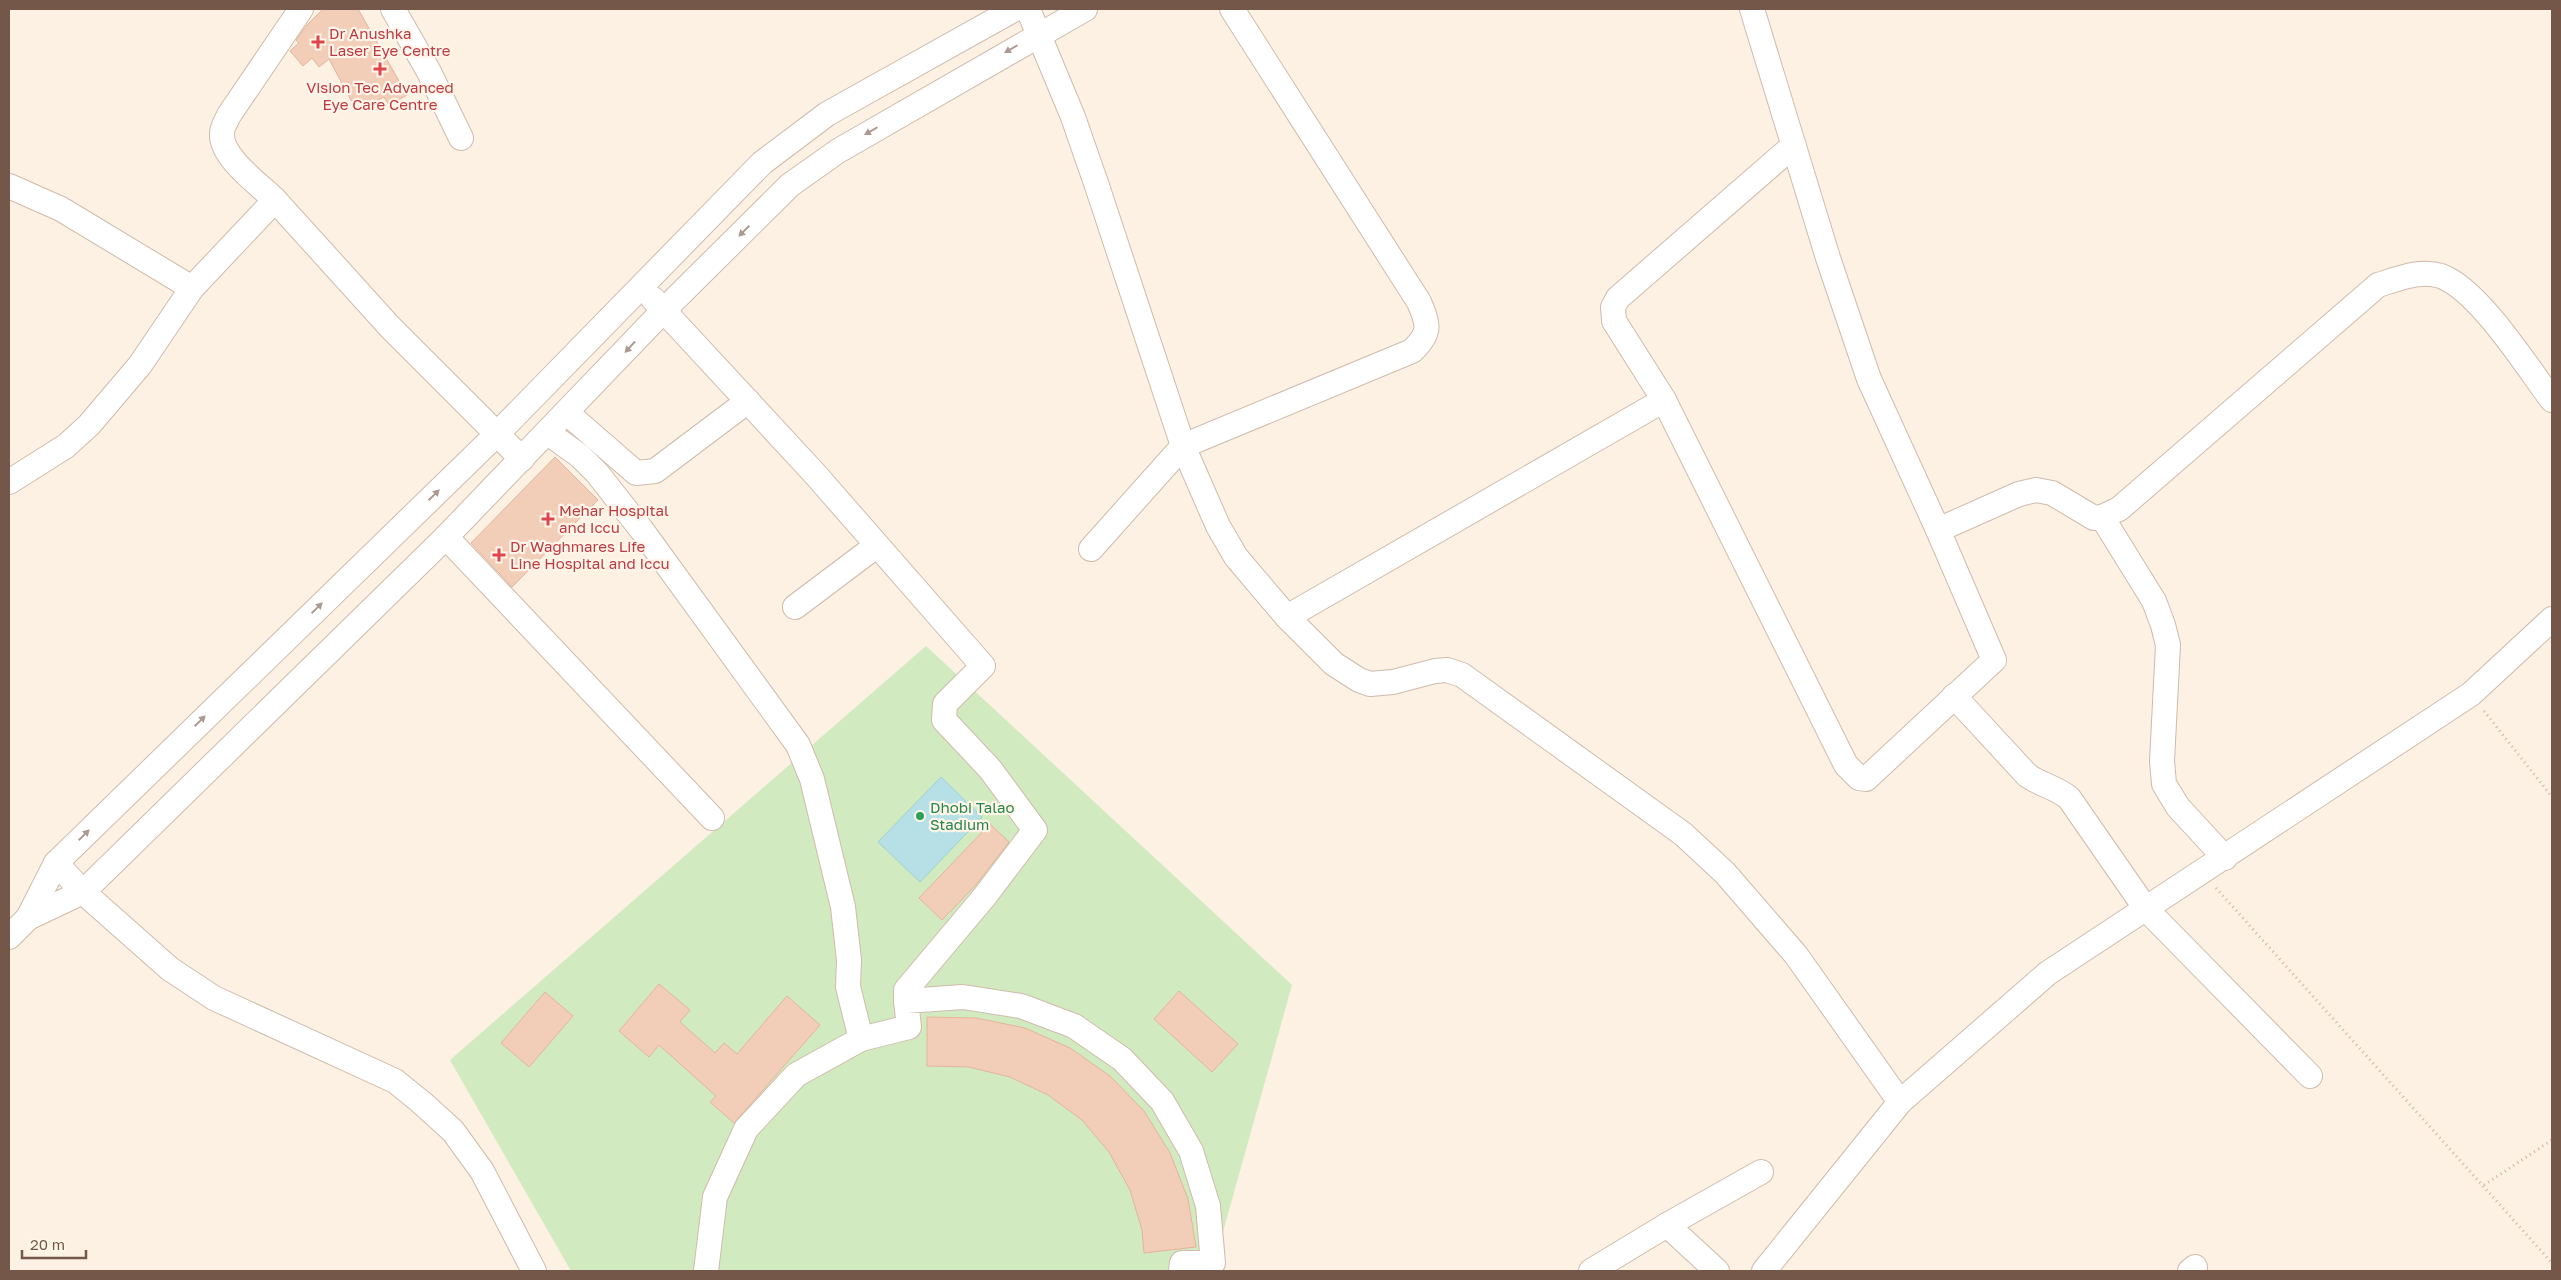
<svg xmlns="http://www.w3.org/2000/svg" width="2561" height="1280" font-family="'Golos Text',sans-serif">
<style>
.green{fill:#d2eac0}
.water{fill:#b6e0e6;stroke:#9dd0d7}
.building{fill:#f2ceb9;stroke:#e4b49a}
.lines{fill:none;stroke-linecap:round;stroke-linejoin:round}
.minor-casing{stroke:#cfbbac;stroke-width:26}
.path{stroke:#d6b29d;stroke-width:3;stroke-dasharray:1 4;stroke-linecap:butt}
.minor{stroke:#fff;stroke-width:24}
.oneway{fill:#ac9a91}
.health-dot{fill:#e0444e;stroke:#fff5e8;stroke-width:2}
.leisure-dot{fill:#2e9e5b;stroke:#fff5e8;stroke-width:2}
.labels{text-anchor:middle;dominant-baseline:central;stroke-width:4.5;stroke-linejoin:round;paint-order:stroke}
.health-label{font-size:15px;fill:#be3a42;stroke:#fff5e8;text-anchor:start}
.leisure-label{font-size:15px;fill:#27864d;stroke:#fff5e8;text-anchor:start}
</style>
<rect width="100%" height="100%" fill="#fcf1e2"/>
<!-- green -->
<polygon class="green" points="926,646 1292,985 1212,1271 571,1271 450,1060"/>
<!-- water -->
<polygon class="water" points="941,777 982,817 920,882 878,842"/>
<!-- building -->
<g class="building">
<polygon points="323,9 358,9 407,95 389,105 384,97 362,109 357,99 352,102 329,59 319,67 312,58 303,66 290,51 299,43 296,40 307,25"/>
<polygon points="555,457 598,500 512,587 471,543"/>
<polygon points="990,824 1009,842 975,886 942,920 919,898"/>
<polygon points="659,984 690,1010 680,1022 715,1053 724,1043 737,1054 787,996 820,1025 734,1123 710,1102 716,1096 659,1045 649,1057 619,1031"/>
<polygon points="1179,991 1238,1044 1212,1072 1154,1019"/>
<polygon points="545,992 573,1016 529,1067 501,1043"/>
<polygon points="927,1017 976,1018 1025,1028 1070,1048 1110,1076 1144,1111 1170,1153 1188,1199 1196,1247 1144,1253 1142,1230 1130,1190 1109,1152 1082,1120 1048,1095 1010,1077 969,1067 927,1066"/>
</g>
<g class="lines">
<!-- minor casing -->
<g class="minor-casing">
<g id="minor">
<polyline points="393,9 429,72 461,138"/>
<polyline points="1028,9 1073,117 1097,186 1183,446 1218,526 1236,557 1287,617 1334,664 1359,680 1370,684 1393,682 1435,671 1447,670 1462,675 1683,834 1725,873 1796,955 1900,1102"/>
<polyline points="1752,9 1828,258 1869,379 1938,530 1994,660 1866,779 1859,778 1846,765 1664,400 1614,321 1613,307 1618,298 1794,145"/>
<polyline points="9,186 61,209 192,288"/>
<path d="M275,200c-16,-16 -55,-43 -53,-67 0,-6 5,-13 7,-18l72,-106"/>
<polyline points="653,299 815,474 983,666 945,704 944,720 990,769 1035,830 985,896 906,990 906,1001"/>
<polyline points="567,413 636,473 655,471 748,401"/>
<polyline points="548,433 580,456 597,473 641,529 798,745 812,779 843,907 849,960 848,987 861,1039"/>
<polyline points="9,482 66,446 89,425 140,365 192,288 275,200 390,327 522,459"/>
<polyline points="2102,517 2154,601 2163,625 2168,645 2162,761 2164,784 2178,807 2225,858"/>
<path d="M1938,530l81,-36 17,-4 16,3 42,25 8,-1 17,-8 259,-224c20,-6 42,-16 63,-9 38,14 86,91 111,124"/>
<polyline points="446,537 712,818"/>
<path d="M1091,549l92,-103 229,-95c19,-18 17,-26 7,-49l-187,-293"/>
<polyline points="795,607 876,546"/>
<polyline points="1287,617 1664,400"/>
<path d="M1954,696l73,79c13,10 29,12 42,23l77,111 164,167"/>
<polyline points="56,863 83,892 170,969 214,998 395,1081 421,1102 453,1131 482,1171 534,1271"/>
<polyline points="28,918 83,892 446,537 664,310 790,185 838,151 1085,9"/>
<polyline points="9,937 28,918 56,863 496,435 762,163 827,114 1015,9"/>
<polyline points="1667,1225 1761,1172"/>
<polyline points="706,1271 715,1197 746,1129 796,1075 861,1039 909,1027 906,1001 963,997 1021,1006 1074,1026 1122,1059 1162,1101 1191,1151 1208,1206 1213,1263 1182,1263 1181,1271"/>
<polyline points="1591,1271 1667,1225 1717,1271"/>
<polyline points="1764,1271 1900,1102 2048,973 2471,694 2552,619"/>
<polyline points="2190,1271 2195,1267"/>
</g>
</g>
<!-- path -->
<g class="path">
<polyline points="2484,711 2552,797"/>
<polyline points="2216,888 2552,1263"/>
<polyline points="2484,1185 2552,1140"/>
</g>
<!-- minor -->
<use href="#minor" class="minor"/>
</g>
<!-- one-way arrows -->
<defs><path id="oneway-solid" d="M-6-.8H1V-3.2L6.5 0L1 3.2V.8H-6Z" transform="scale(1.25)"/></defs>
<g class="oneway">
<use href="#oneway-solid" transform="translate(1011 49) rotate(150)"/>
<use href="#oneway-solid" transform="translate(871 131) rotate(150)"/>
<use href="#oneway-solid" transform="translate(744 231) rotate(135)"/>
<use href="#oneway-solid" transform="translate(630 347) rotate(133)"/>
<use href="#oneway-solid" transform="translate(434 495) rotate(-44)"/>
<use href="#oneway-solid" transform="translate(317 608) rotate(-44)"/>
<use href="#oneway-solid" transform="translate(200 721) rotate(-44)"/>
<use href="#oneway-solid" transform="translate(84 835) rotate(-45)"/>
</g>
<!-- markers -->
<g class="health-dot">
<path d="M315.5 34.5h5v5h5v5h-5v5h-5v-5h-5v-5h5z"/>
<path d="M377.5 61.5h5v5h5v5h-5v5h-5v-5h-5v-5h5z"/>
<path d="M545.5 511.5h5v5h5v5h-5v5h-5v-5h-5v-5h5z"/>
<path d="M496.5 547.5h5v5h5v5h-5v5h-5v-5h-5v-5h5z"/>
</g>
<circle class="leisure-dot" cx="920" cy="816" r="5"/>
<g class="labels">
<!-- health labels -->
<g class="health-label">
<text x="329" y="33">Dr Anushka<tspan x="329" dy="17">Laser Eye Centre</tspan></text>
<text x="380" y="87" text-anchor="middle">Vision Tec Advanced<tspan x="380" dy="17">Eye Care Centre</tspan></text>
<text x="559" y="510">Mehar Hospital<tspan x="559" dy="17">and Iccu</tspan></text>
<text x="510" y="546">Dr Waghmares Life<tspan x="510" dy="17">Line Hospital and Iccu</tspan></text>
</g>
<!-- leisure labels -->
<g class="leisure-label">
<text x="930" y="807">Dhobi Talao<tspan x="930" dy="17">Stadium</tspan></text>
</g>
</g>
<!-- border -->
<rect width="2561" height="1280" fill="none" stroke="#745748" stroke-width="20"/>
<!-- scale -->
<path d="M22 1250v8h64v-8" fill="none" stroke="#745748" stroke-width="2.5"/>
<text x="30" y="1250" font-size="15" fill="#745748" stroke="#fff5e8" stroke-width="4" paint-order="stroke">20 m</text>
</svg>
